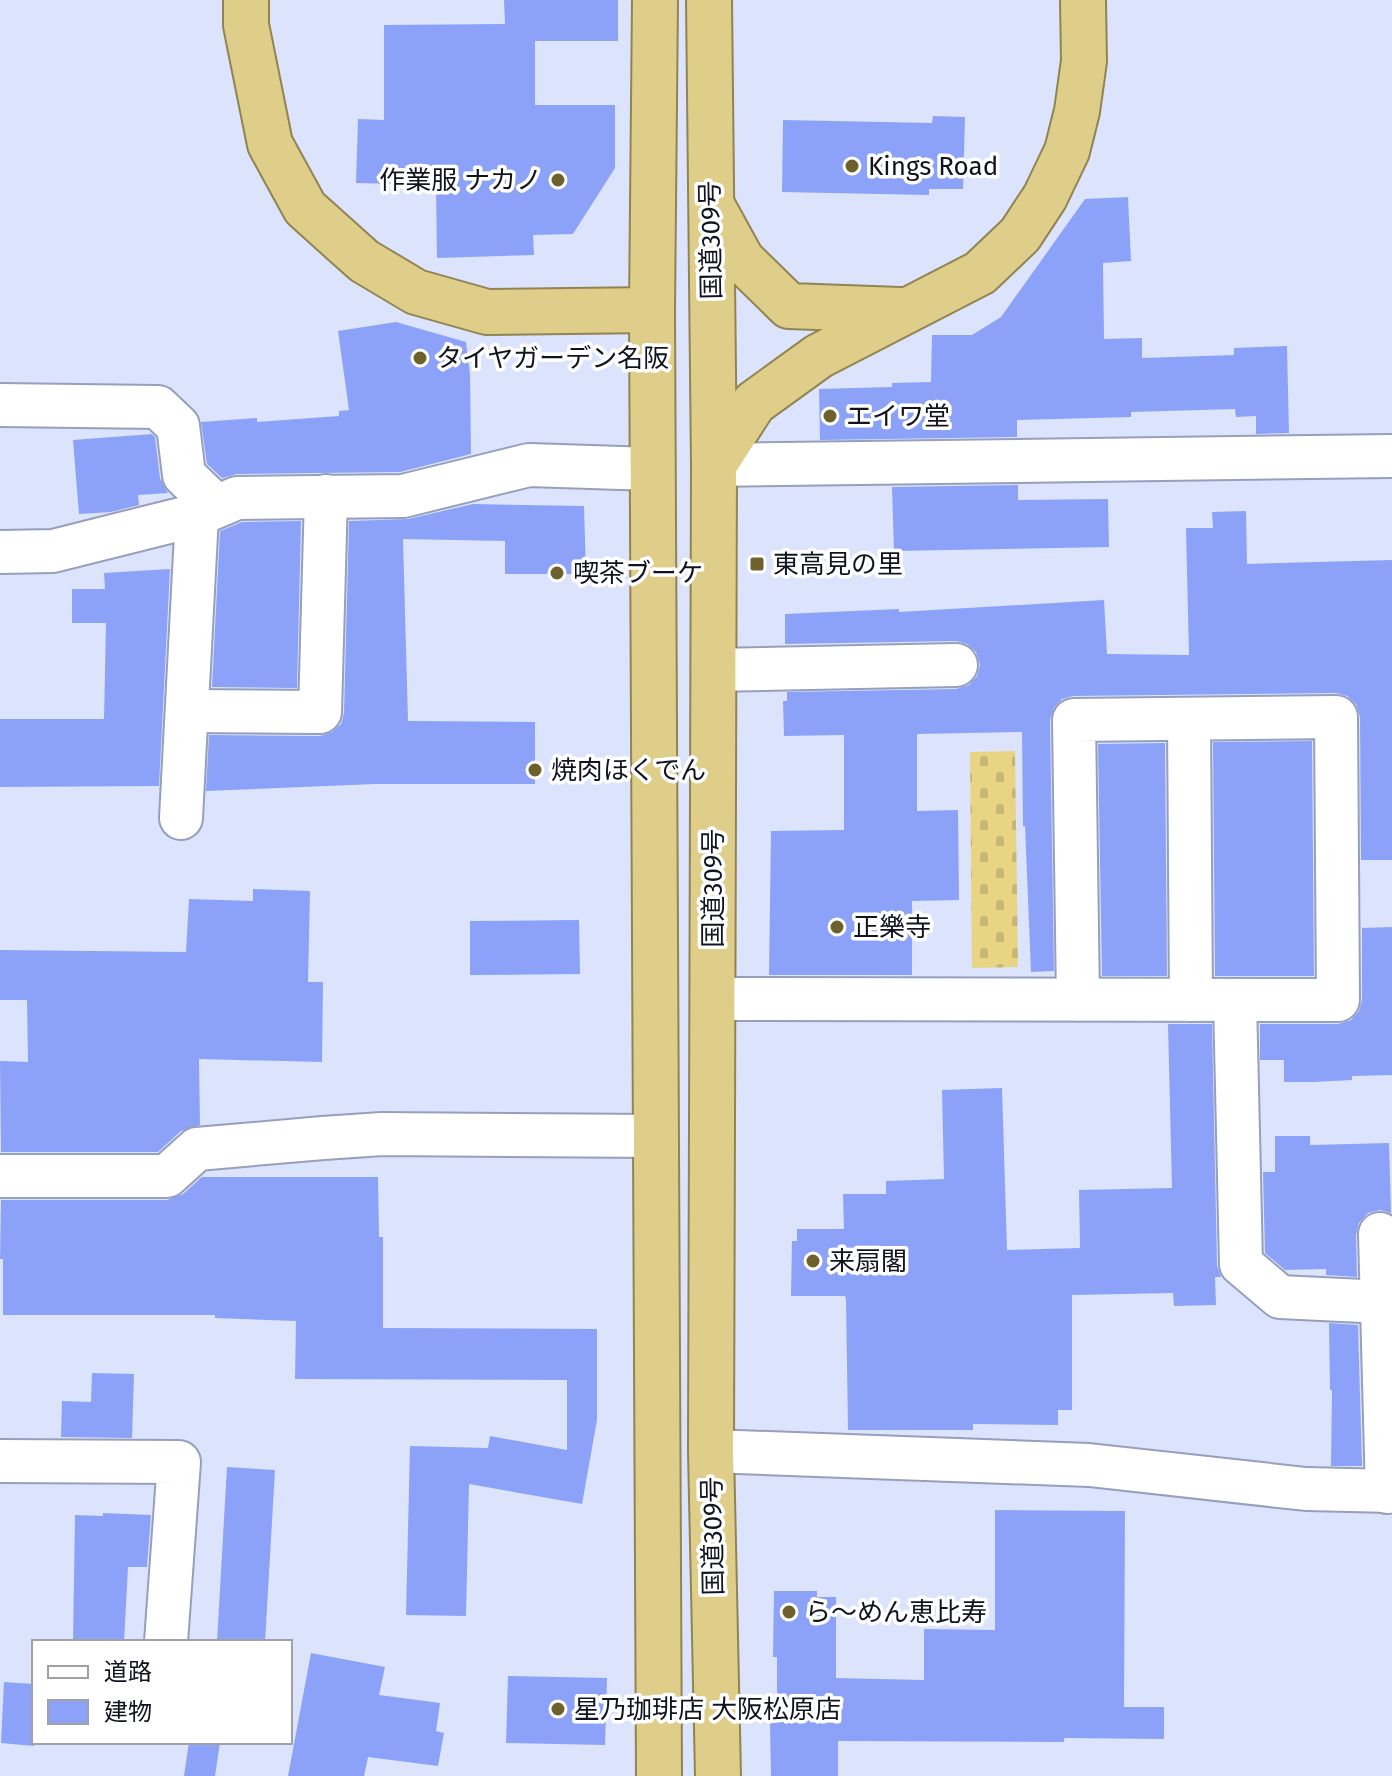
<svg xmlns="http://www.w3.org/2000/svg" width="1392" height="1776" font-family="'Fira Sans','Noto Sans JP',sans-serif">
<style>
.cemetery{fill:url(#cemetery-stones)}
.building{fill:#8ca2f8}
.lines{fill:none;stroke-linecap:round;stroke-linejoin:round}
.minor-casing{stroke:#969fbc;stroke-width:46}
.trunk-casing{stroke:#918452;stroke-width:48}
.minor{stroke:#fff;stroke-width:42}
.trunk{stroke:#dece8a;stroke-width:44}
.poi-dot{fill:#6d612e;stroke:#fff;stroke-width:3}
.labels{text-anchor:middle;dominant-baseline:central;stroke-width:7;stroke-linejoin:round;paint-order:stroke}
.poi-label{font-size:26px;fill:#11141f;stroke:#fff;text-anchor:start}
.street-label{font-size:26px;fill:#11141f;stroke:#fff}
</style>
<defs>
<pattern id="cemetery-stones" width="16" height="16" patternUnits="userSpaceOnUse" patternTransform="scale(2)"><rect width="16" height="16" fill="#e8d482"/><path d="M2 7V4a2 2 0 0 1 4 0v3zM10 15v-3a2 2 0 0 1 4 0v3z" fill="#c6b570"/></pattern>
</defs>
<rect width="100%" height="100%" fill="#dce4fd"/>
<!-- cemetery -->
<polygon class="cemetery" points="1015,751 1018,967 972,968 970,752"/>
<!-- building -->
<g class="building">
<polygon points="504,0 618,0 618,41 535,41 535,105 615,105 615,168 573,234 533,235 534,255 437,258 436,185 356,183 358,119 384,120 384,25 505,24"/>
<polygon points="933,116 965,117 963,189 929,189 929,195 782,192 783,120 932,123"/>
<polygon points="1128,197 1131,261 1103,263 1104,339 1142,338 1142,358 1234,355 1234,348 1287,346 1289,433 1256,434 1256,416 1236,417 1235,409 1131,412 1131,417 1017,420 1017,437 820,440 819,389 892,387 892,383 931,382 932,335 972,335 1001,317 1085,199"/>
<polygon points="396,322 466,342 470,374 471,454 400,472 237,474 222,478 207,464 201,422 257,418 257,422 339,416 339,411 349,410 338,331"/>
<polygon points="152,434 155,437 160,478 168,493 138,495 139,505 111,512 79,514 73,440"/>
<polygon points="1018,485 1018,500 1108,499 1109,547 894,551 892,487"/>
<polygon points="473,504 584,506 586,574 505,574 505,541 403,539 408,721 535,722 535,784 375,784 206,791 209,735 320,736 332,732 341,724 344,713 349,521 408,519"/>
<polygon points="1246,511 1247,564 1392,560 1392,860 1361,860 1360,717 1356,704 1347,696 1336,693 1073,696 1062,699 1054,708 1050,720 1054,971 1031,972 1025,826 1023,826 1022,732 917,734 917,811 958,810 959,900 912,901 912,975 769,975 771,831 844,830 844,735 784,736 783,701 787,701 787,692 956,689 969,685 977,676 980,665 976,652 967,644 956,641 785,644 785,614 899,609 899,612 1104,600 1107,654 1189,655 1186,528 1213,528 1212,512"/>
<polygon points="301,521 297,688 212,687 220,531 242,522"/>
<polygon points="170,569 159,786 0,787 0,719 104,719 106,623 72,623 72,589 105,589 104,573"/>
<polygon points="1312,741 1314,976 1215,976 1213,742"/>
<polygon points="1165,743 1167,976 1102,976 1098,744"/>
<polygon points="253,889 310,891 308,982 323,982 322,1062 199,1059 200,1125 181,1131 158,1152 1,1152 0,1061 28,1062 27,1000 0,1000 0,950 186,952 189,899 253,901"/>
<polygon points="579,920 580,974 470,975 470,921"/>
<polygon points="1392,927 1392,1075 1352,1076 1352,1080 1314,1082 1284,1082 1284,1060 1260,1060 1260,1024 1338,1024 1351,1020 1359,1011 1362,1000 1362,928"/>
<polygon points="1168,1024 1212,1024 1217,1265 1221,1277 1215,1277 1216,1305 1174,1306 1173,1293 1072,1295 1072,1410 1058,1410 1058,1425 973,1424 973,1430 848,1430 846,1299 845,1296 791,1296 792,1241 797,1241 797,1229 844,1229 843,1194 886,1194 886,1181 944,1179 942,1090 1002,1088 1007,1250 1080,1248 1079,1190 1172,1188"/>
<polygon points="1275,1136 1310,1136 1310,1145 1389,1143 1391,1213 1380,1210 1368,1213 1359,1223 1356,1235 1357,1277 1326,1275 1326,1269 1285,1270 1265,1253 1263,1172 1275,1172"/>
<polygon points="202,1177 378,1177 379,1237 383,1237 383,1328 597,1329 597,1420 582,1504 469,1484 466,1616 406,1615 410,1446 488,1448 490,1436 567,1450 567,1380 295,1379 296,1321 215,1318 215,1315 3,1315 3,1259 0,1259 1,1200 167,1200 183,1194"/>
<polygon points="1329,1323 1358,1325 1362,1466 1331,1466 1332,1390 1330,1390"/>
<polygon points="92,1373 134,1374 132,1438 61,1437 62,1401 91,1402"/>
<polygon points="227,1467 275,1470 265,1642 217,1642"/>
<polygon points="995,1510 1125,1511 1124,1707 1164,1707 1164,1739 1064,1738 1064,1742 838,1741 838,1776 771,1776 770,1723 777,1723 777,1657 773,1657 774,1591 817,1591 817,1597 836,1597 836,1678 924,1680 924,1629 995,1630"/>
<polygon points="103,1513 151,1515 147,1567 128,1567 124,1642 73,1642 75,1515 103,1516"/>
<polygon points="311,1653 385,1667 379,1695 440,1703 436,1731 444,1733 438,1766 368,1757 364,1776 288,1776"/>
<polygon points="508,1676 607,1678 605,1745 506,1743"/>
<polygon points="4,1682 34,1684 34,1746 1,1743"/>
<polygon points="189,1742 220,1742 215,1776 184,1776"/>
</g>
<g class="lines">
<!-- minor casing -->
<g class="minor-casing">
<g id="minor">
<polyline points="0,405 158,407 178,426 184,475 216,506"/>
<polyline points="714,465 1392,456"/>
<polyline points="0,552 53,551 197,515 237,498 403,496 529,465 652,469"/>
<polyline points="713,670 956,665"/>
<polyline points="187,711 320,712 326,496"/>
<polyline points="1189,719 1191,1000"/>
<polyline points="181,818 197,515"/>
<polyline points="712,999 1338,1000 1336,717 1074,720 1078,1000"/>
<polyline points="1235,1000 1241,1264 1280,1297 1383,1302"/>
<polyline points="0,1176 167,1176 197,1149 323,1138 382,1134 656,1136"/>
<polyline points="1380,1234 1387,1492"/>
<polyline points="711,1451 1089,1465 1306,1489 1392,1491"/>
<polyline points="0,1461 179,1462 166,1642"/>
</g>
</g>
<!-- trunk casing -->
<g class="trunk-casing">
<g id="trunk">
<polyline points="246,0 246,25 270,144 305,208 364,261 416,292 487,312 652,310"/>
<polyline points="655,0 652,310 659,1776"/>
<polyline points="709,0 714,465 711,1451 718,1776"/>
<polyline points="714,209 742,260 789,306 900,310"/>
<polyline points="714,465 754,403 819,356 980,273 1020,235 1045,197 1067,151 1077,111 1084,61 1083,0"/>
</g>
</g>
<!-- minor -->
<use href="#minor" class="minor"/>
<!-- trunk -->
<use href="#trunk" class="trunk"/>
</g>
<!-- markers -->
<g class="poi-dot">
<circle cx="852" cy="166" r="8"/>
<circle cx="558" cy="180" r="8"/>
<circle cx="420" cy="358" r="8"/>
<circle cx="830" cy="416" r="8"/>
<rect x="749" y="556" width="16" height="16" rx="4"/>
<circle cx="557" cy="573" r="8"/>
<circle cx="535" cy="770" r="8"/>
<circle cx="837" cy="927" r="8"/>
<circle cx="813" cy="1261" r="8"/>
<circle cx="789" cy="1612" r="8"/>
<circle cx="558" cy="1709" r="8"/>
</g>
<g class="labels">
<!-- poi labels -->
<g class="poi-label">
<text x="868" y="166">Kings Road</text>
<text x="542" y="180" text-anchor="end">作業服 ナカノ</text>
<text x="436" y="358">タイヤガーデン名阪</text>
<text x="846" y="416">エイワ堂</text>
<text x="773" y="564">東高見の里</text>
<text x="573" y="573">喫茶ブーケ</text>
<text x="551" y="770">焼肉ほくでん</text>
<text x="853" y="927">正樂寺</text>
<text x="829" y="1261">来扇閣</text>
<text x="805" y="1612">ら～めん恵比寿</text>
<text x="574" y="1709">星乃珈琲店 大阪松原店</text>
</g>
<!-- street labels -->
<g class="street-label">
<text transform="translate(711 240) rotate(-91)">国道309号</text>
<text transform="translate(713 888) rotate(-90)">国道309号</text>
<text transform="translate(713 1536) rotate(-91)">国道309号</text>
</g>
</g>
<!-- legend -->
<rect x="32" y="1640" width="260" height="104" fill="#ffffff" stroke="#a0a1a5" stroke-width="2"/>
<rect x="48" y="1666" width="40" height="12" fill="#ffffff" stroke="#a0a1a5" stroke-width="2"/>
<text x="104" y="1680" font-size="24" fill="#11141f">道路</text>
<rect x="48" y="1700" width="40" height="24" fill="#8ca2f8" stroke="#a0a1a5" stroke-width="2"/>
<text x="104" y="1720" font-size="24" fill="#11141f">建物</text>
</svg>
